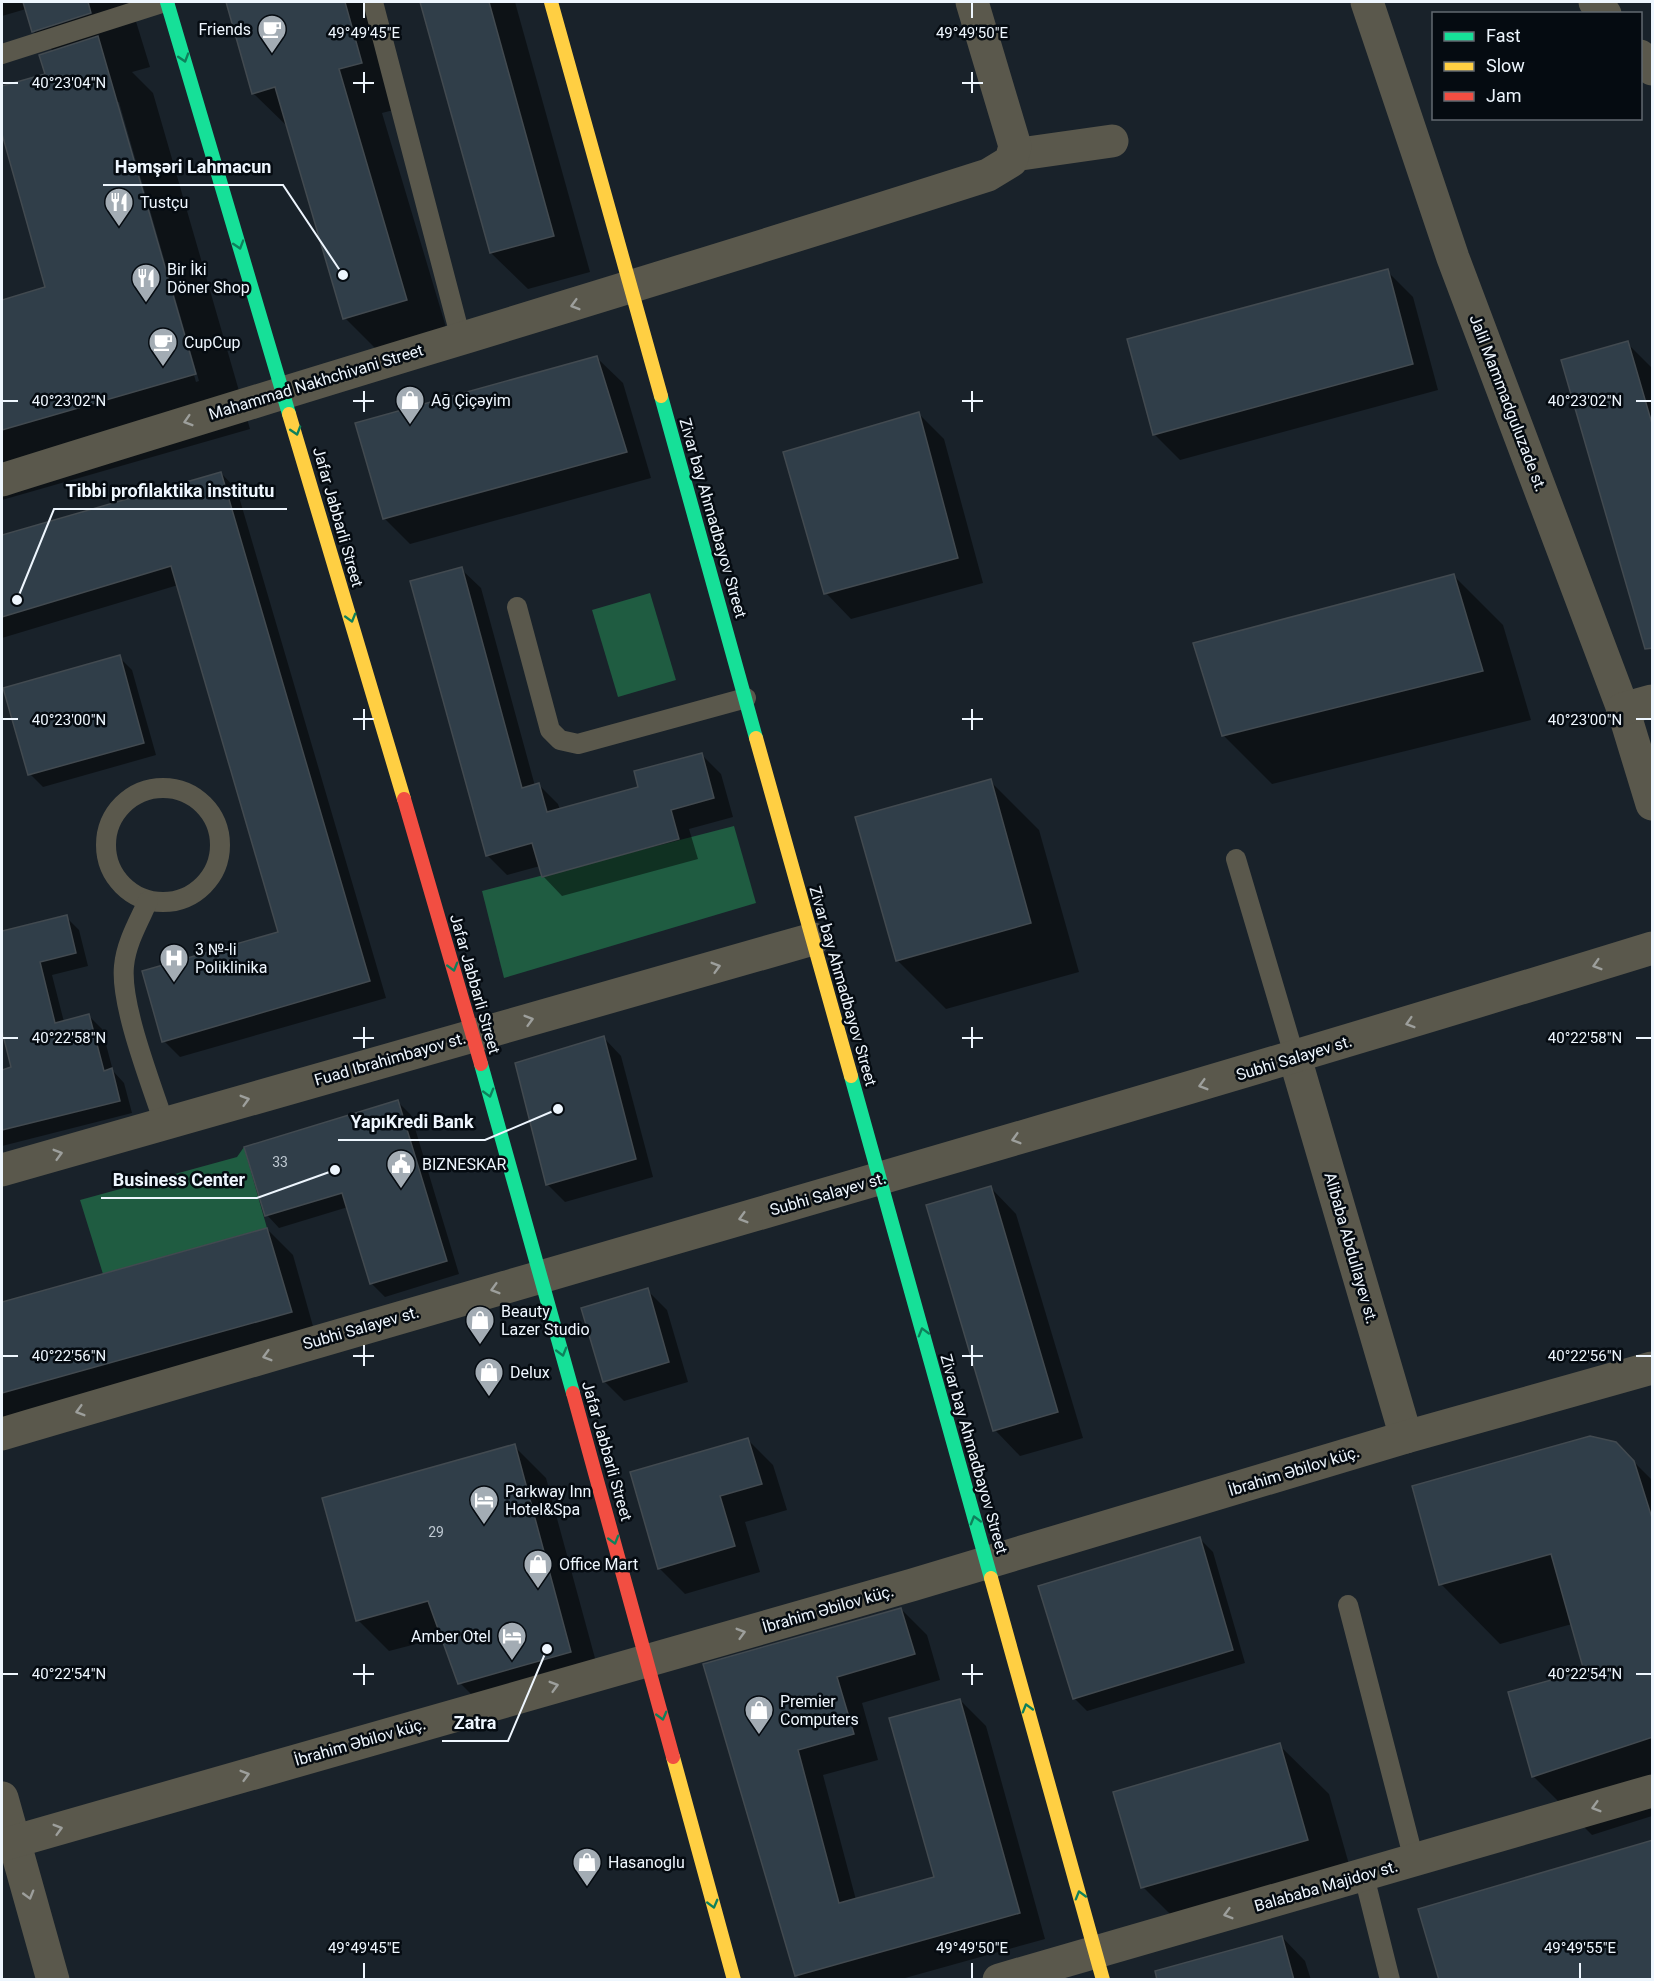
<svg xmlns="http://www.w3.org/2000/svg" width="1654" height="1981" font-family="Roboto,sans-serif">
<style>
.forest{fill:#1f5c41}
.shadow{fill:#0007;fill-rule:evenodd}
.building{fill:#303e49;stroke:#424a50;stroke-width:1.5}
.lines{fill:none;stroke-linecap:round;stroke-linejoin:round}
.lane{stroke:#5a584c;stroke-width:20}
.street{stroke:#5a584c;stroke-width:33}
.fast{stroke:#16e098;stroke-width:14}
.slow{stroke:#ffcf43;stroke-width:14}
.jam{stroke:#f24e42;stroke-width:14}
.oneway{stroke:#0e805b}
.oneway2{stroke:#9d9f9c}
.ticks{fill:none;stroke:#eef6fe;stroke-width:2}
.labels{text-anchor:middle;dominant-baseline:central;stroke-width:5;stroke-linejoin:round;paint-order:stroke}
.number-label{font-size:14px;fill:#bec8d1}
.poi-label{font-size:16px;fill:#eef6fe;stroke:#050b11;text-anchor:start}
.street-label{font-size:16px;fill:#eef6fe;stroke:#050b11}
.ticks-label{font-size:15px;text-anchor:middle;fill:#eef6fe;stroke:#050b11;stroke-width:5;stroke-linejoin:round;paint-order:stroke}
.leader{fill:none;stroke:#eef6fe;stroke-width:2}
.callout-dot{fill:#eef6fe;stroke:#050b11;stroke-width:2}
.callout-label{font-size:18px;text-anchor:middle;font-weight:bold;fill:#eef6fe;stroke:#050b11;stroke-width:5;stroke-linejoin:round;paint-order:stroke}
</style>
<rect width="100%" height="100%" fill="#19222a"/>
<!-- forest -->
<g class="forest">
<polygon points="650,593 676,680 618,697 592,610"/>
<polygon points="734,826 756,903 504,978 482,891"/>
<polygon points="244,1147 267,1228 103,1274 80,1200 237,1157"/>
</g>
<!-- shadow -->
<g class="shadow">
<path d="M2,2h128l20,65 -18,5 21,21 97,336 -248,71v-199l45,-13 -45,-159v-41l45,-13 7,-23 -21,-21 -7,-22 -24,7zM116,102h3l80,279 -3,1z"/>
<polygon points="227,2 375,2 405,107 382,113 451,344 389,362 345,318 289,128 253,93"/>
<polygon points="421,2 515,2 590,272 528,289 491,253"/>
<polygon points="1387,271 1413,297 1438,390 1180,460 1154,434"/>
<polygon points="1627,343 1652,368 1652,644"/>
<polygon points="597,358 623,383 651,478 410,544 384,518"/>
<polygon points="919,414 944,439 983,583 851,619 826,593"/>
<polygon points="221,473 237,490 386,998 180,1057 164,1041 279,933 178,585 2,638 2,538"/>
<polygon points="461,569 481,588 535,786 539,785 558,804 560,810 640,788 702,755 721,774 733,817 689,829 698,859 562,896 543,876 540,866 507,875 487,855"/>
<polygon points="1454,576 1503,625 1531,720 1272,784 1223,735"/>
<polygon points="119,657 132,670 156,755 43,787 30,774"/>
<polygon points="990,781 1039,830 1079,972 946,1009 897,960"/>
<polygon points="66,917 79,930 88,966 52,975 64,1022 89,1016 102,1029 113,1071 124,1083 132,1113 2,1146 2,1071 13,1068 2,1025 2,933"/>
<polygon points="604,1038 621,1056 653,1177 565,1202 548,1185 517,1064"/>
<polygon points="398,1102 411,1115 459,1274 385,1297 372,1284 348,1207 279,1228 267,1215"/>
<polygon points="991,1188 1016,1214 1083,1438 1020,1456 995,1430"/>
<polygon points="267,1229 293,1255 316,1337 2,1426 2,1304"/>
<polygon points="647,1290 667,1310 688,1382 624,1401 604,1381"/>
<polygon points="748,1440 773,1465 787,1510 745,1522 760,1572 685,1594 659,1568"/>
<polygon points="1615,1443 1652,1480 1652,1816 1592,1835 1533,1776 1586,1672 1572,1624 1500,1644 1441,1584"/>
<polygon points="514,1446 546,1478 602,1684 491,1714 460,1683 443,1637 389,1651 358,1620"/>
<polygon points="1200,1539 1213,1552 1245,1663 1087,1711 1074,1698"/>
<polygon points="901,1609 927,1635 940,1680 862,1703 878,1760 823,1775 856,1900 936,1878 960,1700 986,1726 1045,1939 898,1980 801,1980 796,1975 705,1665"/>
<polygon points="1279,1745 1329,1794 1356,1889 1192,1936 1143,1887"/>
<polygon points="1282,1937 1305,1961 1311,1980 1168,1980"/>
</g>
<!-- building -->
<g class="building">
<polygon points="23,2 88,2 91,13 32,32"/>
<polygon points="226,2 345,2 362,63 339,69 407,300 343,319 275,87 252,94"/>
<polygon points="420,2 489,2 554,236 490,253"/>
<polygon points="98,36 196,374 2,430 2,300 45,287 2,134 2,86 45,74 39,55"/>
<polygon points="1388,269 1413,364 1153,435 1127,339"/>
<polygon points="1628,341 1653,427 1653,648 1645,649 1561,360"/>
<polygon points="597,356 627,452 383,519 355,423"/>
<polygon points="919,412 958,558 824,594 783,452"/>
<polygon points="221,472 370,981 162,1042 142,971 278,932 171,566 2,617 2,535"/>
<polygon points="462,567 522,788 539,783 547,812 638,787 634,771 702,753 714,798 671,810 679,839 542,877 532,843 486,856 410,581"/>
<polygon points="1454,574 1483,671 1222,736 1193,643"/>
<polygon points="120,655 144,743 28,775 3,688"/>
<polygon points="991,779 1031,923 896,961 855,817"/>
<polygon points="67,915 76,953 40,962 55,1023 89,1014 104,1071 112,1068 120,1101 2,1130 2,1070 11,1067 2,1031 2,931"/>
<polygon points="604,1036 636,1159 546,1185 515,1063"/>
<polygon points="398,1100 447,1261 370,1284 342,1193 265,1216 244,1147"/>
<polygon points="991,1186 1058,1412 993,1431 926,1205"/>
<polygon points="267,1228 292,1312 2,1393 2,1302"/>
<polygon points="648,1288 669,1362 603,1382 581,1308"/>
<polygon points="1590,1436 1616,1442 1634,1461 1653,1521 1653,1737 1532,1777 1508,1692 1584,1671 1551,1554 1439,1585 1412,1486"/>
<polygon points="748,1438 762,1484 720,1496 735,1546 658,1569 630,1472"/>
<polygon points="515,1444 571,1652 458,1684 428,1601 356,1621 322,1498"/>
<polygon points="1200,1537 1233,1650 1073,1699 1038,1586"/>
<polygon points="901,1608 915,1654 837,1677 854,1734 798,1750 839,1903 934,1877 889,1718 960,1699 1020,1913 795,1976 703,1664"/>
<polygon points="1280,1743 1308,1840 1141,1888 1113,1792"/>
<polygon points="1653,1840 1653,1980 1439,1980 1418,1909"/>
<polygon points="1282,1936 1294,1980 1157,1980 1155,1971"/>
</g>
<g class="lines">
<!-- lane -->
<g class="lane">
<polyline points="373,2 461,339"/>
<polyline points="2,54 165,2"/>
<polyline points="517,607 550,730 560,740 578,744 746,698"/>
<circle cx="163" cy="845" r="57"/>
<polyline points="1236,859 1295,1058"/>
<path d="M148,901c-9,20 -22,42 -24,65 -4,39 27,117 40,157"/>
<polyline points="1348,1605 1414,1860"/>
<polyline points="1364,1876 1390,1980"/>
</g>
<!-- street -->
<g class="street">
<polyline points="1367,2 1453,258 1623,709 1652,804"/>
<polyline points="1595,2 1605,14"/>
<polyline points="1640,56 1652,69"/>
<polyline points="1014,155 1112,141"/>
<path d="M2,480c328,-103 658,-200 986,-305l23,-14 4,-15 -43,-144"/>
<polyline points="1623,709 1652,701"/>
<polyline points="1295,1058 1406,1437"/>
<polyline points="2,1170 813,939"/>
<path d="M2,1434c550,-162 1102,-317 1650,-486"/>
<polyline points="2,1798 53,1980"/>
<polyline points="2,1845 912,1585 1406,1437 1652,1368"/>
<polyline points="999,1980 1652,1791"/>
</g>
<!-- fast -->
<g class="fast">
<polyline points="167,2 289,414"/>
<polyline points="661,396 756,738"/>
<polyline points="481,1064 573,1393"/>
<polyline points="851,1076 991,1578"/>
</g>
<!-- slow -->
<g class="slow">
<polyline points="551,2 661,396"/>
<polyline points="289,414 404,799"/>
<polyline points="756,738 851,1076"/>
<polyline points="991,1578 1103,1980"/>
<polyline points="673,1757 734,1980"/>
</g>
<!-- jam -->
<g class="jam">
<polyline points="404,799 481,1064"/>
<polyline points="573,1393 673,1757"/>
</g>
</g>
<!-- one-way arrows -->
<defs><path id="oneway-chevron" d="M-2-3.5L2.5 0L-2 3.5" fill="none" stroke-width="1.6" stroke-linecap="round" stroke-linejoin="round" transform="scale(1.5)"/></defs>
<g class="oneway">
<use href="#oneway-chevron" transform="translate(184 58) rotate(73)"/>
<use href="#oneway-chevron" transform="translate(239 245) rotate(73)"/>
<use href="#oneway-chevron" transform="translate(296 431) rotate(73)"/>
<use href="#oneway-chevron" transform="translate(351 618) rotate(74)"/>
<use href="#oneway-chevron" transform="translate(453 967) rotate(74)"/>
<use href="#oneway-chevron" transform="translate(489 1093) rotate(74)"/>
<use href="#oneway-chevron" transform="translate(923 1332) rotate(-106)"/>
<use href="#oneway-chevron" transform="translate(562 1352) rotate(74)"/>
<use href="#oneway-chevron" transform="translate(975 1520) rotate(-106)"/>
<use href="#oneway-chevron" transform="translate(614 1540) rotate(74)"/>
<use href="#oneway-chevron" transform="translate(1027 1708) rotate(-106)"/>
<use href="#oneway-chevron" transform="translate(662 1716) rotate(75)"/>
<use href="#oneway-chevron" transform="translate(1080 1895) rotate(-106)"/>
<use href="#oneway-chevron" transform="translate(713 1904) rotate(75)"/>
</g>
<g class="oneway2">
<use href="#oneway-chevron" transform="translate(575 305) rotate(164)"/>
<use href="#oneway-chevron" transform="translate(188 421) rotate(163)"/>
<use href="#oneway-chevron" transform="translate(1597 965) rotate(163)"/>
<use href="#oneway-chevron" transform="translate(716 967) rotate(-16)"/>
<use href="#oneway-chevron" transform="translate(529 1020) rotate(-16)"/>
<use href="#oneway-chevron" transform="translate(1410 1023) rotate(163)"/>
<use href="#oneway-chevron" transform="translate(1203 1085) rotate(164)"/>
<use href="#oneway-chevron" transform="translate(245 1100) rotate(-16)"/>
<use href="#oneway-chevron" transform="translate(1016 1139) rotate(164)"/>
<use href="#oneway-chevron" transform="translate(58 1154) rotate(-16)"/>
<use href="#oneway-chevron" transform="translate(743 1218) rotate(164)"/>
<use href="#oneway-chevron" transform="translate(495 1289) rotate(164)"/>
<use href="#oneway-chevron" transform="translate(267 1356) rotate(164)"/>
<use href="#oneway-chevron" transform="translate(80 1411) rotate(164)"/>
<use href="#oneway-chevron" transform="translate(741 1633) rotate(-16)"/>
<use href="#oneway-chevron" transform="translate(554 1686) rotate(-16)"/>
<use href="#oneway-chevron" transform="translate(245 1775) rotate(-16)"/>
<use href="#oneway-chevron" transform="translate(1596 1807) rotate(164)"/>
<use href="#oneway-chevron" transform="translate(58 1829) rotate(-16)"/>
<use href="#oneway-chevron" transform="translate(29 1895) rotate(74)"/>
<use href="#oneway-chevron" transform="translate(1228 1914) rotate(164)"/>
</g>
<!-- ticks -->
<path class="ticks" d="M364,3v15M972,3v15M364,72v21M972,72v21M3,83h15M353,83h21M962,83h21M364,391v21M972,391v21M3,401h15M353,401h21M962,401h21M1636,401h15M364,709v21M972,709v21M3,719h15M353,719h21M962,719h21M1636,719h15M364,1027v21M972,1027v21M3,1038h15M353,1038h21M962,1038h21M1636,1038h15M364,1345v21M972,1345v21M3,1356h15M353,1356h21M962,1356h21M1636,1356h15M364,1664v21M972,1664v21M3,1674h15M353,1674h21M962,1674h21M1636,1674h15M364,1963v15M972,1963v15M1580,1963v15"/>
<!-- icons -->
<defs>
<g id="cafe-pin" transform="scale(1.5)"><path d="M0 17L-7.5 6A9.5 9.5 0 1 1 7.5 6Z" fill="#a3acb4" stroke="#050b11"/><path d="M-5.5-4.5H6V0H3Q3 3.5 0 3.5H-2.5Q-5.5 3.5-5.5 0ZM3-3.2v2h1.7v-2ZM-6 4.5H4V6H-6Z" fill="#fff"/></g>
<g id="restaurant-pin" transform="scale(1.5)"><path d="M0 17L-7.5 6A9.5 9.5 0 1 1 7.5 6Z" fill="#a3acb4" stroke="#050b11"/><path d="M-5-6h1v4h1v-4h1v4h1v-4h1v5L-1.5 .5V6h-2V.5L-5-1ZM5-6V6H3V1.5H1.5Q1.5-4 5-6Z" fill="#fff"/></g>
<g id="shop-pin" transform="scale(1.5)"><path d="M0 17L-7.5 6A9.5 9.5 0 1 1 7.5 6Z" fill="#a3acb4" stroke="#050b11"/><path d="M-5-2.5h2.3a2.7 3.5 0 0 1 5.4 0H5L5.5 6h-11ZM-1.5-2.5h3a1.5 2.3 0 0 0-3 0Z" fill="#fff"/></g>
<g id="hospital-pin" transform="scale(1.5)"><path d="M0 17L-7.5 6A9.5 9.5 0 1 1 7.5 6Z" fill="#a3acb4" stroke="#050b11"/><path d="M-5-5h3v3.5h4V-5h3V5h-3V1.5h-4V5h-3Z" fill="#fff"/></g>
<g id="civic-pin" transform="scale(1.5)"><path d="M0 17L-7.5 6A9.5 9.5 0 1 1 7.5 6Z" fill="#a3acb4" stroke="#050b11"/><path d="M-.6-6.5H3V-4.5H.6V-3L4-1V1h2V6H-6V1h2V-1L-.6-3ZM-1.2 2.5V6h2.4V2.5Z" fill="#fff"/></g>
<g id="hotel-pin" transform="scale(1.5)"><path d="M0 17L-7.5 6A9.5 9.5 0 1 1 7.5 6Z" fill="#a3acb4" stroke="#050b11"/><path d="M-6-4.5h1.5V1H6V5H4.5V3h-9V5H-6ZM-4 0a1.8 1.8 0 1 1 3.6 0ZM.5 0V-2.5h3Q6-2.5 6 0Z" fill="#fff"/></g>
</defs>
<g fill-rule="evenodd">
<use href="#cafe-pin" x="272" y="29"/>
<use href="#restaurant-pin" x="119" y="202"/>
<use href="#restaurant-pin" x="146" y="278"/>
<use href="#cafe-pin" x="163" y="342"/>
<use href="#shop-pin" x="410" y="400"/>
<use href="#hospital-pin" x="174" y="958"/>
<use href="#civic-pin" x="401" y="1164"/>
<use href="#shop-pin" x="480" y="1320"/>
<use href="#shop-pin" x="489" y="1372"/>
<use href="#hotel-pin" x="484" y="1500"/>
<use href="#shop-pin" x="538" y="1564"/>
<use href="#hotel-pin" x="512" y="1636"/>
<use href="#shop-pin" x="759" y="1710"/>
<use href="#shop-pin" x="587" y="1862"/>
</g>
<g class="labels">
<!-- number labels -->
<g class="number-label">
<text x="280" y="1162">33</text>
<text x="436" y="1532">29</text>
</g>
<!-- poi labels -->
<g class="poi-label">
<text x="251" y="29" text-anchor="end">Friends</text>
<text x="140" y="202">Tustçu</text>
<text x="167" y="269">Bir İki<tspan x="167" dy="18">Döner Shop</tspan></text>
<text x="184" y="342">CupCup</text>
<text x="431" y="400">Ağ Çiçəyim</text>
<text x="195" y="949">3 №-li<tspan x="195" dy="18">Poliklinika</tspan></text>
<text x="422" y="1164">BIZNESKAR</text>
<text x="501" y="1311">Beauty<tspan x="501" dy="18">Lazer Studio</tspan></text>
<text x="510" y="1372">Delux</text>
<text x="505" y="1491">Parkway Inn<tspan x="505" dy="18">Hotel&amp;Spa</tspan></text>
<text x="559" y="1564">Office Mart</text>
<text x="491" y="1636" text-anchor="end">Amber Otel</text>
<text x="780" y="1701">Premier<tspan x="780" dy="18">Computers</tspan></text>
<text x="608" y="1862">Hasanoglu</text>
</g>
<!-- street labels -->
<g class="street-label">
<text transform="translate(316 382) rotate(-17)">Mahammad Nakhchivani Street</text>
<text transform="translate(1508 403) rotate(69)">Jalil Mammadguluzade st.</text>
<text transform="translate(338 517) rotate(74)">Jafar Jabbarli Street</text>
<text transform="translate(713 518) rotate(74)">Zivar bay Ahmadbayov Street</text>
<text transform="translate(475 984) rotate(74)">Jafar Jabbarli Street</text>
<text transform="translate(843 986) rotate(74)">Zivar bay Ahmadbayov Street</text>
<text transform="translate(1294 1058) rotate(-17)">Subhi Salayev st.</text>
<text transform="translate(390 1059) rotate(-16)">Fuad Ibrahimbayov st.</text>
<text transform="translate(828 1194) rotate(-16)">Subhi Salayev st.</text>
<text transform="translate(1351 1248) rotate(74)">Alibaba Abdullayev st.</text>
<text transform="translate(361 1328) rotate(-16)">Subhi Salayev st.</text>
<text transform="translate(607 1451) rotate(74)">Jafar Jabbarli Street</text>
<text transform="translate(974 1454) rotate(74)">Zivar bay Ahmadbayov Street</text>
<text transform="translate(1294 1471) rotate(-17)">İbrahim Əbilov küç.</text>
<text transform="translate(828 1609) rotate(-16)">İbrahim Əbilov küç.</text>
<text transform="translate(360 1742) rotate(-16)">İbrahim Əbilov küç.</text>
<text transform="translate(1326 1886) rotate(-16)">Balababa Majidov st.</text>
</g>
</g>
<g class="ticks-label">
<text x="364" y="38">49°49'45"E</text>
<text x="972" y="38">49°49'50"E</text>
<text x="69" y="88">40°23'04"N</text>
<text x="69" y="406">40°23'02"N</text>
<text x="1585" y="406">40°23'02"N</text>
<text x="69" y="725">40°23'00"N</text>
<text x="1585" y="725">40°23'00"N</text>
<text x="69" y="1043">40°22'58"N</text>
<text x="1585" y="1043">40°22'58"N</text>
<text x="69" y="1361">40°22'56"N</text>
<text x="1585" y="1361">40°22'56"N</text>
<text x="69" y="1679">40°22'54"N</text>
<text x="1585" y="1679">40°22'54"N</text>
<text x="364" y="1953">49°49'45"E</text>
<text x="972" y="1953">49°49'50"E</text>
<text x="1580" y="1953">49°49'55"E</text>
</g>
<!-- callouts -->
<path class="leader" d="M343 275L283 185H103M17 600L54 509H287M558 1109L485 1140H338M335 1170L257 1198H101M547 1649L508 1741H442"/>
<g class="callout-dot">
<circle cx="343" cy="275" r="6"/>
<circle cx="17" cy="600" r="6"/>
<circle cx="558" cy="1109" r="6"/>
<circle cx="335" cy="1170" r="6"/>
<circle cx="547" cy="1649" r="6"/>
</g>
<g class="callout-label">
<text x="193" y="173">Həmşəri Lahmacun</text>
<text x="170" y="497">Tibbi profilaktika institutu</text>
<text x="412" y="1128">YapıKredi Bank</text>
<text x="179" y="1186">Business Center</text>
<text x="475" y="1729">Zatra</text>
</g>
<!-- border -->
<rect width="1654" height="1981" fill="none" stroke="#eef6fe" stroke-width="6"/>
<!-- legend -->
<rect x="1432" y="12" width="210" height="108" fill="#050b11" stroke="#626970" stroke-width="1.5"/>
<rect x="1444" y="32" width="30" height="9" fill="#16e098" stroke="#626970" stroke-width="1.5"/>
<text x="1486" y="42" font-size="18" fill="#eef6fe">Fast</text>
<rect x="1444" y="62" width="30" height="9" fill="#ffcf43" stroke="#626970" stroke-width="1.5"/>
<text x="1486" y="72" font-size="18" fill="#eef6fe">Slow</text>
<rect x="1444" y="92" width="30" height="9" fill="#f24e42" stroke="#626970" stroke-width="1.5"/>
<text x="1486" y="102" font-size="18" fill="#eef6fe">Jam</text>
</svg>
